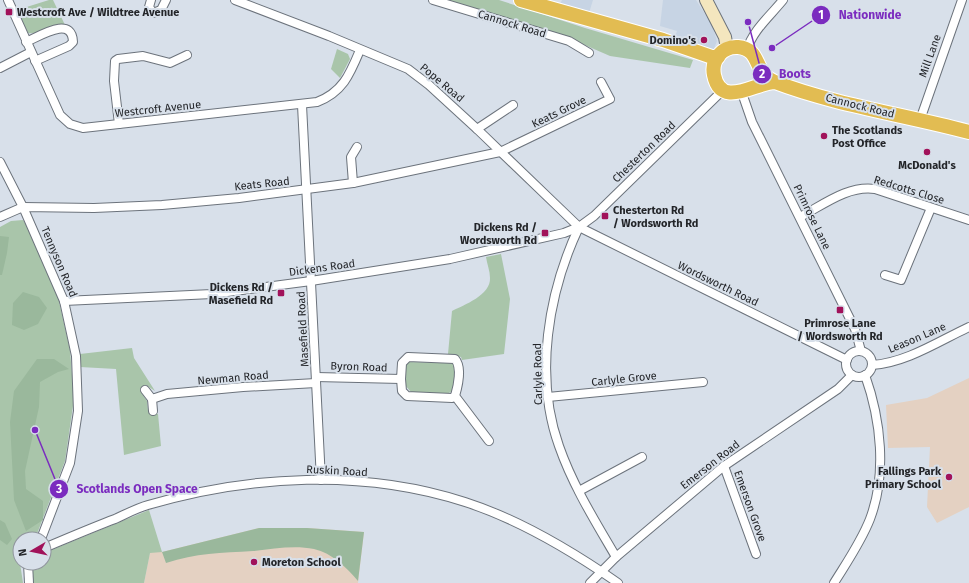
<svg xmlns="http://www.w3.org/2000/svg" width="969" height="583" font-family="'Fira Sans',sans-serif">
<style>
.built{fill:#c7d4e4}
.education{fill:#e4d1c2}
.green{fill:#a9c5aa}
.forest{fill:#9ab89c}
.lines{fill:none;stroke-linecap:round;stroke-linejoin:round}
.minor-casing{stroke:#6c737c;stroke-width:10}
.secondary-casing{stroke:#6c737c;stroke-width:14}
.trunk-casing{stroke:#fff;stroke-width:16}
.minor{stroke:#fff;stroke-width:8}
.secondary{stroke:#f4e6be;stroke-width:12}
.trunk{stroke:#e2bc52;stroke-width:14}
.poi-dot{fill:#a1125a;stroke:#d8e0ea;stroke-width:1.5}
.labels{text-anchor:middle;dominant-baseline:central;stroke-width:4;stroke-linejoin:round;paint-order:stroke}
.poi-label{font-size:11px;font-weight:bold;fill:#232529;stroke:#d8e0ea;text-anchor:start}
.street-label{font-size:11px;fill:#232529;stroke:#d8e0ea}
.leader{fill:none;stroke:#7b2cbf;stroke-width:1.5}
.callout-dot{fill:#7b2cbf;stroke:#d8e0ea;stroke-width:1.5}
.mark-label{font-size:12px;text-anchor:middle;font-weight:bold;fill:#fff}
.callout-label{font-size:12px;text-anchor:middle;font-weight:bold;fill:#7b2cbf;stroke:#d8e0ea;stroke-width:4;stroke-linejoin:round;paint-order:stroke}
</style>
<rect width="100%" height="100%" fill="#d8e0ea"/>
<!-- built -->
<g class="built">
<polygon points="562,0 593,0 589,13 560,4"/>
<polygon points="663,0 696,0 712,25 717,41 713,51 674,39 677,31 660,26"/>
</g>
<!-- education -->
<g class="education">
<polygon points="969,378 969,507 937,523 927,507 930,447 888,448 886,405 927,398"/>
<polygon points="259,528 307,528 364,532 358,583 144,583 150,552 162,552"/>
</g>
<!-- green -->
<g class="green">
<path d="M49,0h4l12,25c-14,-2 -24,10 -37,8l-11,-23z"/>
<polygon points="446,0 499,0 585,28 693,60 690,68 610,56 571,39"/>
<polygon points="337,49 348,54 350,59 340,78 331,69"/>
<polygon points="23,220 31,232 58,297 70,350 74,399 65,461 35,539 20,539 20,563 23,583 0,583 0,227 11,221"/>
<path d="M501,254l9,45 -6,55 -42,6 -1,-3 -13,-3 4,-43c12,-6 39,-16 38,-33 0,-7 -3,-14 -4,-21z"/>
<polygon points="132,348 134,358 155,391 146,385 141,392 147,401 148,411 158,414 161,446 124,455 116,369 80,367 80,354"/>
<polygon points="408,362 453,363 454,366 454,390 447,394 411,392 404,384 405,366"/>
<polygon points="149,510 162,552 150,553 144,583 31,583 30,563 44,563 44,553"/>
</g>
<!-- forest -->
<g class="forest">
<polygon points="0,236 9,237 7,253 2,275 0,275"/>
<polygon points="23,292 39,297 47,308 38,324 24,330 12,325 13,303"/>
<polygon points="37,359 54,359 69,369 58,372 40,382 39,407 25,471 26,489 43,501 43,520 26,531 14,500 10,422 14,391"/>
<polygon points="0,520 5,523 12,539 7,545 0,540"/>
<path d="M259,528h48l57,4 -6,49c-11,-13 -26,-28 -44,-32 -20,-4 -41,0 -61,2 -32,2 -57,2 -87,12l-4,-11z"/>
</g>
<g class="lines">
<!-- minor casing -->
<g class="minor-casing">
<g id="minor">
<path d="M8,0l52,115 10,9 13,4 234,-26c26,-10 33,-28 43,-52"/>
<polyline points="151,0 149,7 153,13 161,10 166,0"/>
<polyline points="235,0 329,36 408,69 429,85 477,129 579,227 847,360"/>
<polyline points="433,0 569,41 589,53"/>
<path d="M26,42c14,-6 46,-27 47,0l-4,4 -34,15"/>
<path d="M747,50c5,-19 24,-35 36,-50"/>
<polyline points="0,68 31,52"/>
<polyline points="742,93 752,122 855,329 861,351"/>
<polyline points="302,105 321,480"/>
<polyline points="920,120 962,0"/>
<polyline points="119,124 114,81 115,61 118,59 143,56 170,63 187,55"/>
<polyline points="477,129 513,105"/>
<polyline points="0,162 23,207 64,301 76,356 78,411 70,463 41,539"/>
<polyline points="353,183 351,157 357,147"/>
<polyline points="0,217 23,207 94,208 162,205 239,198 353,183 500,152 610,99 601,82"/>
<path d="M800,217c23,-12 48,-32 75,-28l94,31"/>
<path d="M579,227c-31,66 -45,149 -20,219 14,40 36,75 57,111"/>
<polyline points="885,275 901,280 931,208"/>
<polyline points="64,301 212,294 311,281 450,259 564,233 579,227 594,216 718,95 722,89"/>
<circle cx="859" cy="364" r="13"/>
<path d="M872,365c34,-2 67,-24 97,-38"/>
<path d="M316,377l85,2 1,-16 6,-6 47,2c7,8 3,27 0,37l34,45"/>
<polyline points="401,379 402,391 407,396 452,398 455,396"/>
<polyline points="145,390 152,399 167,394 243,387 316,383"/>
<polyline points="548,397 703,382"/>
<polyline points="152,399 153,411"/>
<polyline points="724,466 756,554"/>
<polyline points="579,491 642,457"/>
<path d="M44,548c24,-10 47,-20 71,-29 11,-5 22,-11 33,-14 102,-30 215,-36 317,-3 53,17 107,49 153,81"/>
<polyline points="28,563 29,583"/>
<polyline points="590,583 616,557 724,466 838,389 852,375"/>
<path d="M834,583c13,-21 27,-41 36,-64 17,-45 11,-99 -5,-144"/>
</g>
</g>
<!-- secondary casing -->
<g class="secondary-casing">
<polyline id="secondary" points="706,0 725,37 727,49"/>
</g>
<!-- trunk casing -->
<g class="trunk-casing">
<g id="trunk">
<polyline points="521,0 663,40 712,57 718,57"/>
<path d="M775,82c-19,0 -54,28 -61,-7 -3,-15 8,-29 24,-28 24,2 15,27 37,35 60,23 131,33 194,50"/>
</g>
</g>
<!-- minor -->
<use href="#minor" class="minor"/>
<!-- secondary -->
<use href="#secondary" class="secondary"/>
<!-- trunk -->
<use href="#trunk" class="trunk"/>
</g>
<!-- markers -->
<g class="poi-dot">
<rect x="5" y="8" width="8" height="8" rx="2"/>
<circle cx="704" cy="40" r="4"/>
<circle cx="824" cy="136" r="4"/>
<circle cx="927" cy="152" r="4"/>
<rect x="601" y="212" width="8" height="8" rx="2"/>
<rect x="541" y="229" width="8" height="8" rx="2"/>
<rect x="277" y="289" width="8" height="8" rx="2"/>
<rect x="836" y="306" width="8" height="8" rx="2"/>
<circle cx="949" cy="477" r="4"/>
<circle cx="254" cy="562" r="4"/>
</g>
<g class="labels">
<!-- poi labels -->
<g class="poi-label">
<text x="17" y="12">Westcroft Ave / Wildtree Avenue</text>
<text x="696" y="40" text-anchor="end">Domino's</text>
<text x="832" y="130">The Scotlands<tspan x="832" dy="13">Post Office</tspan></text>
<text x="927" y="165" text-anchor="middle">McDonald's</text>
<text x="613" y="210">Chesterton Rd<tspan x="613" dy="13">/ Wordsworth Rd</tspan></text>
<text x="537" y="227" text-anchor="end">Dickens Rd /<tspan x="537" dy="13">Wordsworth Rd</tspan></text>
<text x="273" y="287" text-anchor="end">Dickens Rd /<tspan x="273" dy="13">Masefield Rd</tspan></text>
<text x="840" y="323" text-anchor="middle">Primrose Lane<tspan x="840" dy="13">/ Wordsworth Rd</tspan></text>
<text x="941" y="471" text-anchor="end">Fallings Park<tspan x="941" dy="13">Primary School</tspan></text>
<text x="262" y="562">Moreton School</text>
</g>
<!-- street labels -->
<g class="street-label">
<text transform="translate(512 24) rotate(17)">Cannock Road</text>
<text transform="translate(930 56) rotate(-70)">Mill Lane</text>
<text transform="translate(442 83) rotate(40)">Pope Road</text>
<text transform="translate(860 106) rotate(14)">Cannock Road</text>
<text transform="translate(158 109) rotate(-6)">Westcroft Avenue</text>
<text transform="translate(559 112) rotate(-26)">Keats Grove</text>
<text transform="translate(644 152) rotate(-44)">Chesterton Road</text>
<text transform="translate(262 184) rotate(-6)">Keats Road</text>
<text transform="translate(909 190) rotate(17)">Redcotts Close</text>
<text transform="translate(812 217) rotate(64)">Primrose Lane</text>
<text transform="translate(59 262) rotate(67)">Tennyson Road</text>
<text transform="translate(322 268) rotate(-8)">Dickens Road</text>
<text transform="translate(718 284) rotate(26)">Wordsworth Road</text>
<text transform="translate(303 329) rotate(-93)">Masefield Road</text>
<text transform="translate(917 338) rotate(-23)">Leason Lane</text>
<text transform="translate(359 367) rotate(2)">Byron Road</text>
<text transform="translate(538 374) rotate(-91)">Carlyle Road</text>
<text transform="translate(233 378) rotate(-5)">Newman Road</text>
<text transform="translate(624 379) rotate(-6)">Carlyle Grove</text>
<text transform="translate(710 465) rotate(-38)">Emerson Road</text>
<text transform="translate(337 471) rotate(3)">Ruskin Road</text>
<text transform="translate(750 506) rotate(70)">Emerson Grove</text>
</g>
</g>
<!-- callouts -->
<path class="leader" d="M772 48L821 15M748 22L762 74M35 430L59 489"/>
<g class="callout-dot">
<circle cx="772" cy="48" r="4"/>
<circle cx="748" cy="22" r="4"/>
<circle cx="35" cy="430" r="4"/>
<circle cx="821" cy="15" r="10"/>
<circle cx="762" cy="74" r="10"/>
<circle cx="59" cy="489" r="10"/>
</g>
<g class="mark-label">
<text x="821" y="19">1</text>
<text x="762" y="78">2</text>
<text x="59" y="493">3</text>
</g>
<g class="callout-label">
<text x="870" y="19">Nationwide</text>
<text x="795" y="78">Boots</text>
<text x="137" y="493">Scotlands Open Space</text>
</g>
<!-- north arrow -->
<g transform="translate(32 551) rotate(261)"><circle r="19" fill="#d8e0ea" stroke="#90959d"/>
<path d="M0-3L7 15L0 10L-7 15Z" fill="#a1125a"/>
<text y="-6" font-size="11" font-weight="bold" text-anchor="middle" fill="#232529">N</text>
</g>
</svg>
